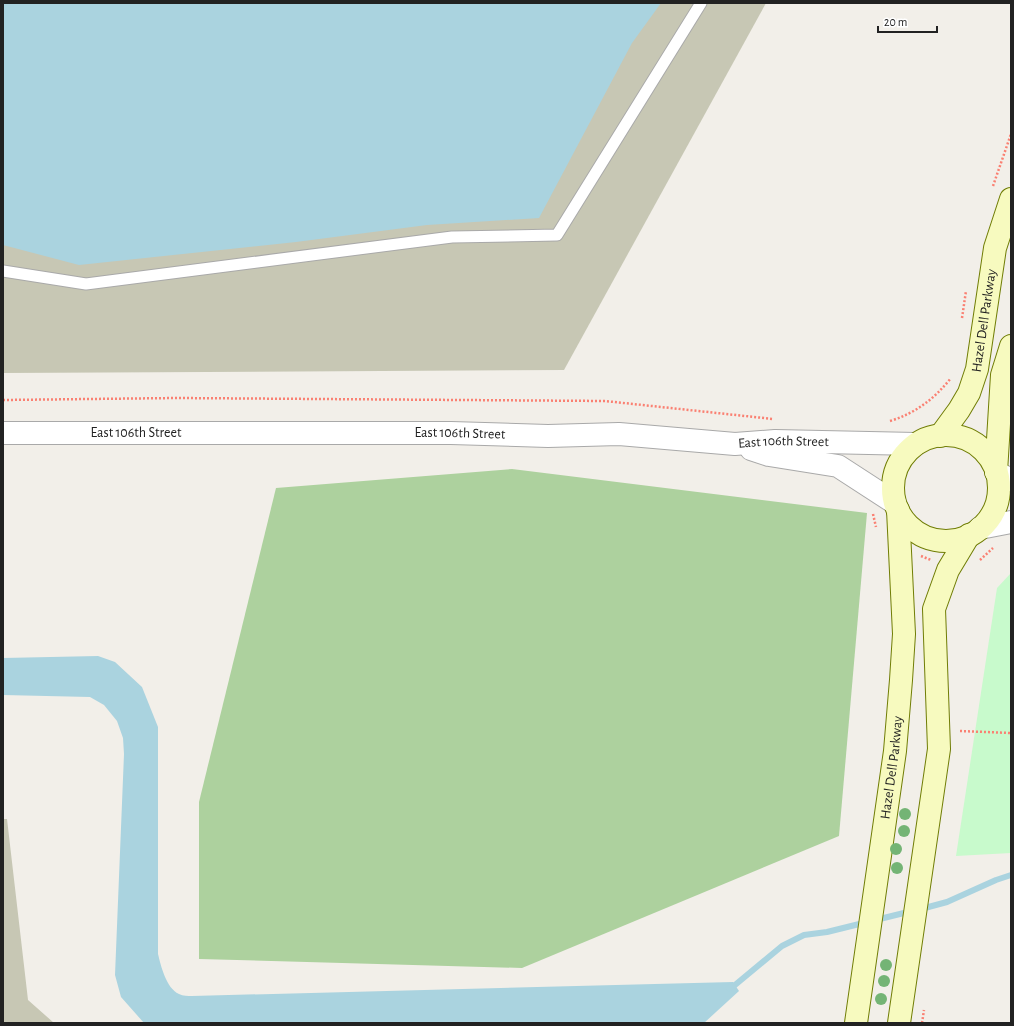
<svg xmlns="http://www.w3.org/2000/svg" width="1014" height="1026" font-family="'Alegreya Sans',sans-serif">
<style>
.construction{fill:#c7c7b4}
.forest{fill:#add19e}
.park{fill:#c8facc}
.water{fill:#aad3df}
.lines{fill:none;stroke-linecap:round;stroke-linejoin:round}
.stream{stroke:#aad3df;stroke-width:6}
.service-casing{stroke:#a9a9a9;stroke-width:13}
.tertiary-casing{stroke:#a9a9a9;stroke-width:24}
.secondary-casing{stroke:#707d05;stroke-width:24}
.path{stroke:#fa8072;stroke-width:2.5;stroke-dasharray:2 2;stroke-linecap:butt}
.service{stroke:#fff;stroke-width:11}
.tertiary{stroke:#fff;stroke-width:22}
.secondary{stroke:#f7fabf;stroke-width:22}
.tree{fill:#74b475}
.labels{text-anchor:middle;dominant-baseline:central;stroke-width:3.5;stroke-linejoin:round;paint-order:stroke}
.street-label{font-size:14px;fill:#222;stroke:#fff}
</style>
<rect width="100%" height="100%" fill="#f2efe9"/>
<!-- construction -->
<g class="construction">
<polygon points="3,3 766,3 564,370 3,373"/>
<polygon points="3,819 7,819 28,1000 54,1023 3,1023"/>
</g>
<!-- forest -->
<polygon class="forest" points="512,469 867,513 839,836 522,968 199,959 199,802 276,488"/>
<!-- park -->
<polygon class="park" points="1011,573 1011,853 956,856 997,588"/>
<!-- water -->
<g class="water">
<polygon points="3,3 661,3 632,43 539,218 427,225 296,242 79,265 3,245"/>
<path d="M98,656l17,6 27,25 16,40v227c3,12 8,34 21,40 4,2 9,2 13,2l541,-14 6,9 -35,32h-560l-23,-26 -6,-22 9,-221 -1,-16 -6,-17 -13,-16 -14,-8 -87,-2v-37z"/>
</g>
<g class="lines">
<!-- stream -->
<g class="stream">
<polyline points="921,909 947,902 996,880 1011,875"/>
<polyline points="729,988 735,985 782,946 804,935 827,932 912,911"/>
</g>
<!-- service casing -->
<g class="service-casing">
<polyline id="service" points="3,271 86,284 452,237 557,235 701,3"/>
</g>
<!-- tertiary casing -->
<g class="tertiary-casing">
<g id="tertiary">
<path id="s1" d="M3,433h448l97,3 71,-2 116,10 40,-3 141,3"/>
<polyline points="751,449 769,455 838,466 895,503"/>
<polyline points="996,472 1011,480"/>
<polyline points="980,528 1011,522"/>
</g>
</g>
<!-- secondary casing -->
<g class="secondary-casing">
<g id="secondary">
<circle cx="946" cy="488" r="53"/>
<path id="s2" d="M940,436l19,-26 10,-17 8,-24 18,-121 16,-49"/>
<polyline points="996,472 1002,375 1011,346"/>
<path id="s3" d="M856,1023l39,-272 6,-71 3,-46 -6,-124"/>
<polyline points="899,1023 939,749 934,609 948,570 969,535"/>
</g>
</g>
<!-- path -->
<g class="path">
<polyline points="993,186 1011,134"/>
<polyline points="962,318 966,291"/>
<polyline points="3,400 176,398 605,401 773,419"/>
<path d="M890,421c26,-8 44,-22 61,-43"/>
<polyline points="873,514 876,527"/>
<polyline points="921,556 931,560"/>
<polyline points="980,560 993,548"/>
<polyline points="960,731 1011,733"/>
<polyline points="922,1023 924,1010"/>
</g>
<!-- service -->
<use href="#service" class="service"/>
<!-- tertiary -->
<use href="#tertiary" class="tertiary"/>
<!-- secondary -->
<use href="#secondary" class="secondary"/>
</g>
<!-- trees -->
<g class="tree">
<circle cx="905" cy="814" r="6"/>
<circle cx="904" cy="831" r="6"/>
<circle cx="896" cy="849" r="6"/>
<circle cx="897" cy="868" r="6"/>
<circle cx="886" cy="965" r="6"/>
<circle cx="884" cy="981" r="6"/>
<circle cx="881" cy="999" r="6"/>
</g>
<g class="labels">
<!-- street labels -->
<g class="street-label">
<text stroke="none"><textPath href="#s2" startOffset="126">Hazel Dell Parkway</textPath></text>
<text stroke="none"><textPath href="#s1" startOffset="133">East 106th Street</textPath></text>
<text stroke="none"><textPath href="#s1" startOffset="457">East 106th Street</textPath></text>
<text stroke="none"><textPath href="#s1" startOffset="781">East 106th Street</textPath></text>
<text stroke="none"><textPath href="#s3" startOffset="258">Hazel Dell Parkway</textPath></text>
</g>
</g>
<!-- border -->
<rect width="1014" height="1026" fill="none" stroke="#222222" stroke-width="8"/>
<!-- scale -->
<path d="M878 26v6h59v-6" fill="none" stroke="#222222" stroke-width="2"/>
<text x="884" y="26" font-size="12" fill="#222222" stroke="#ffffff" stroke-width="3" paint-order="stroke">20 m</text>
</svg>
